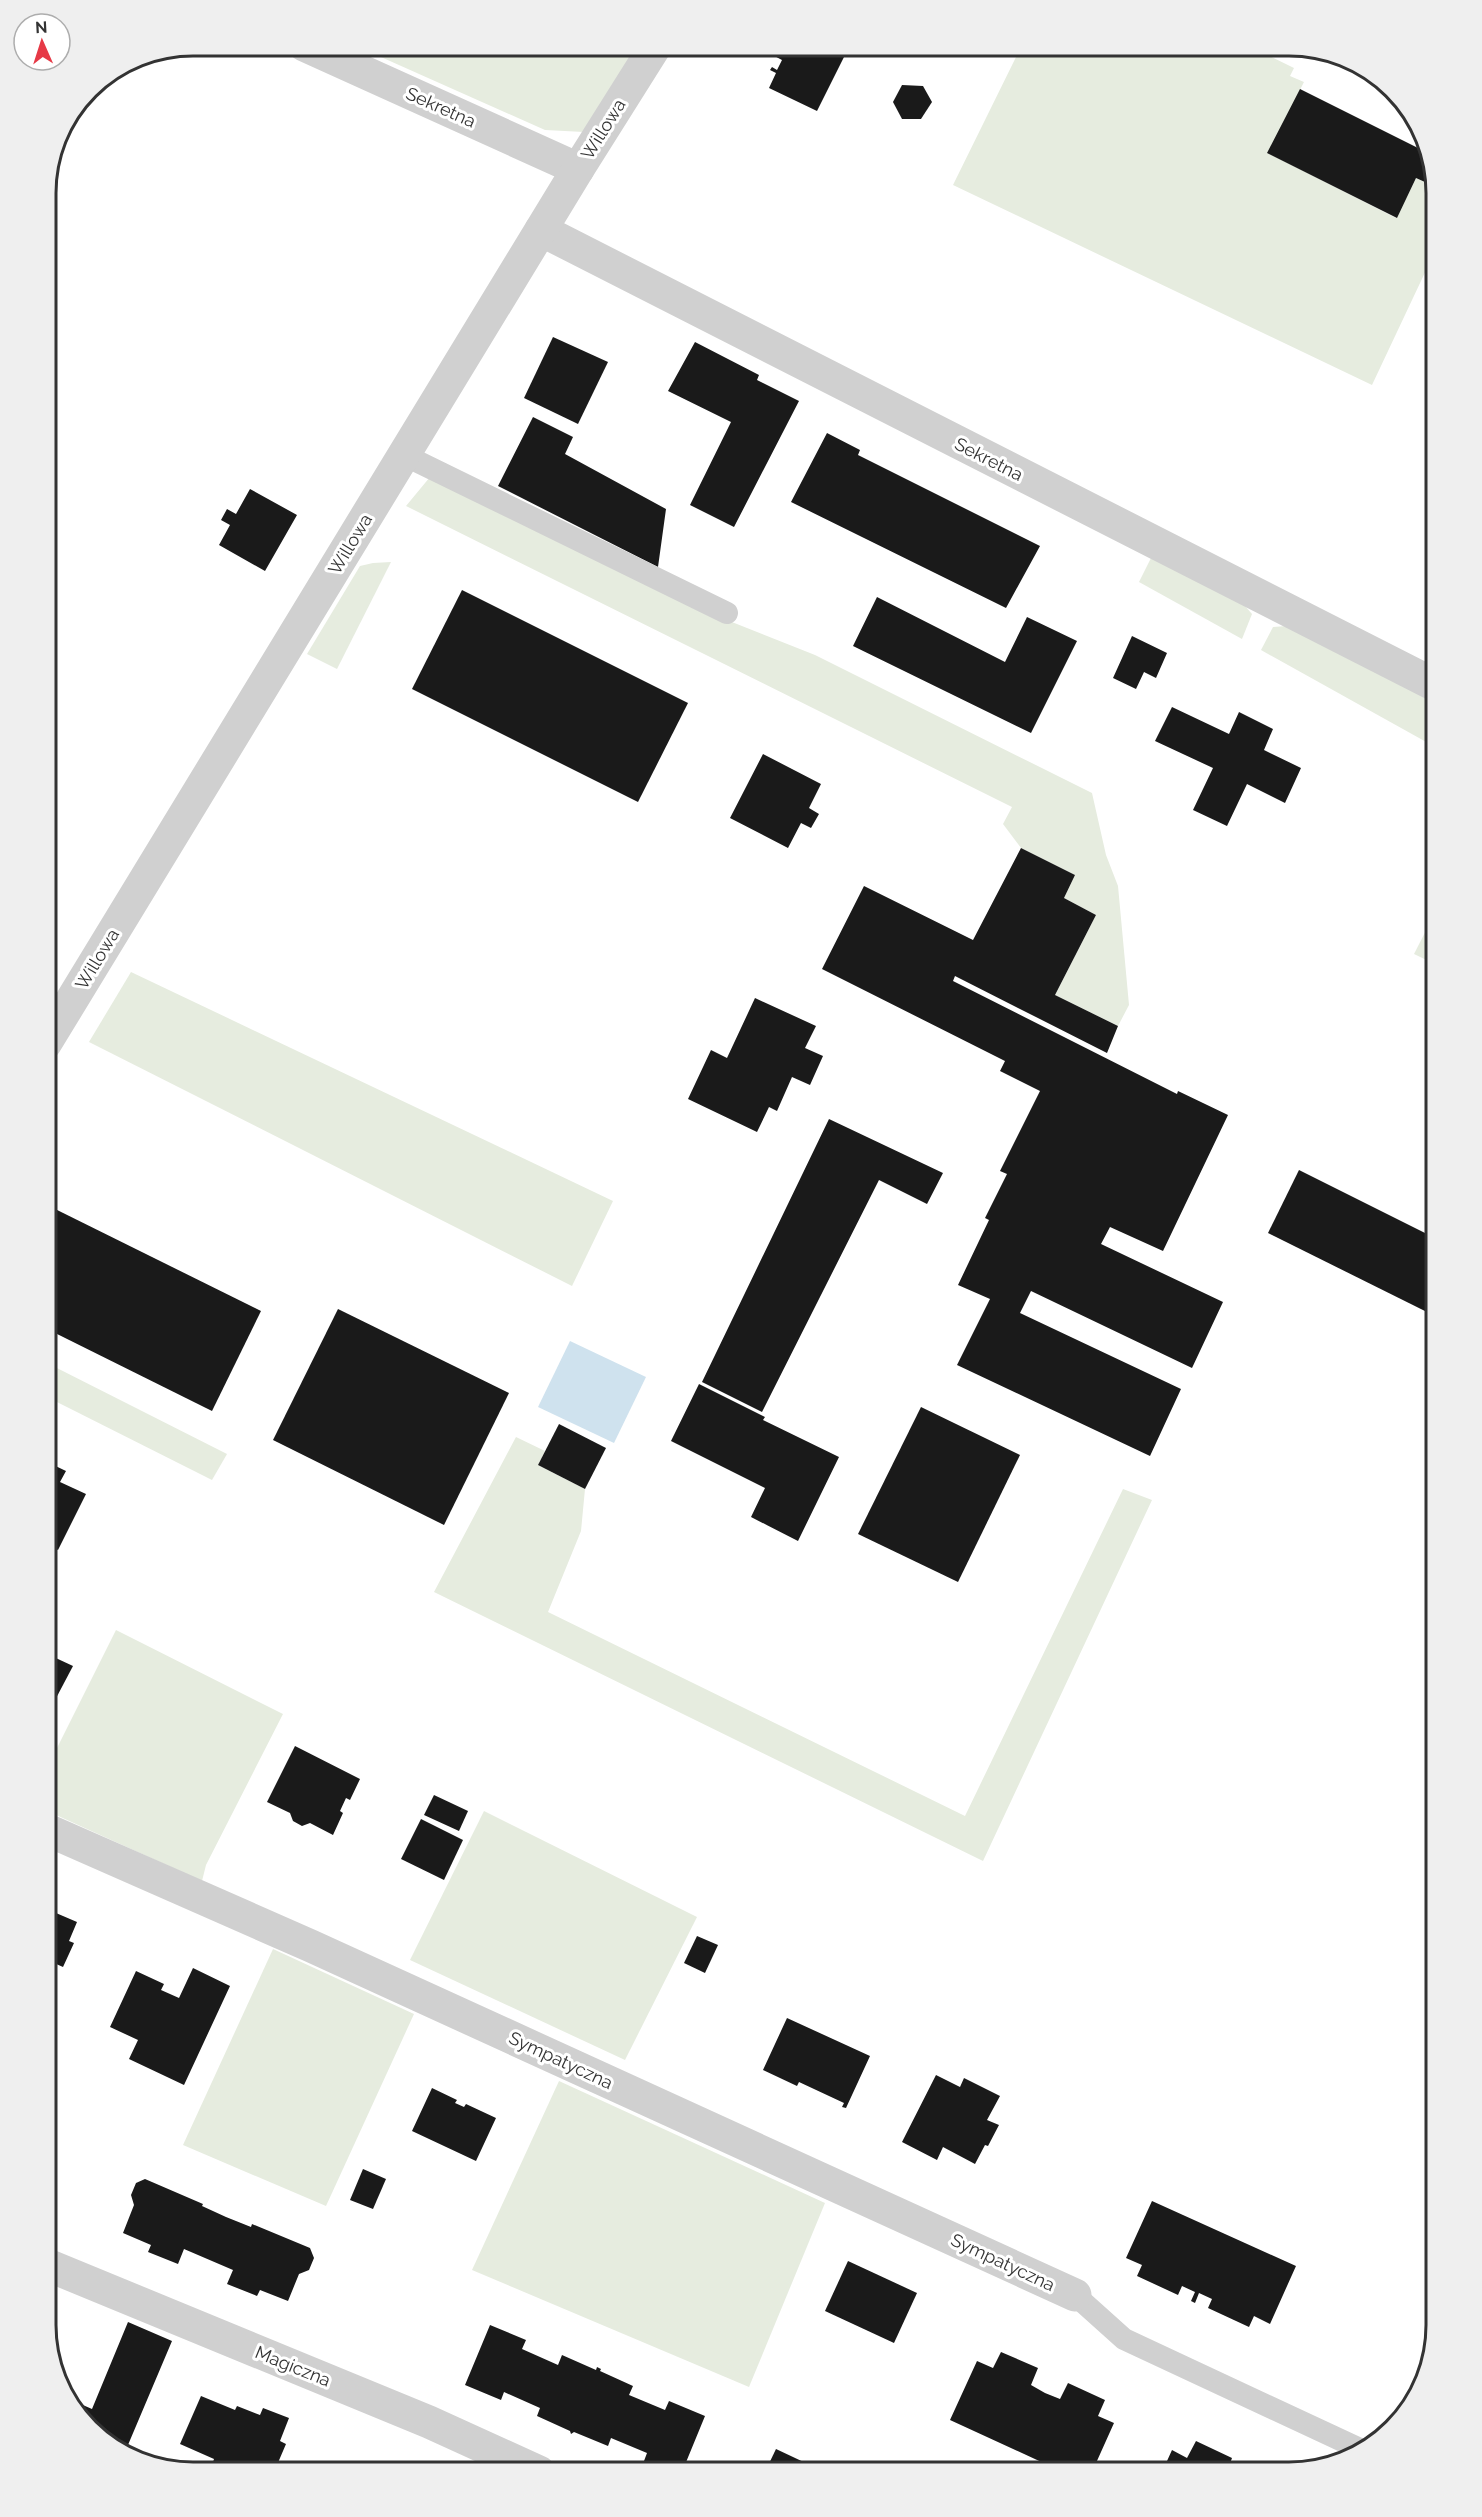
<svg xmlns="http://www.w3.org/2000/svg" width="1482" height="2517" font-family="Raleway,sans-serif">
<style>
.green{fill:#e6ecdf}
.water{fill:#cfe2ee}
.building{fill:#1a1a1a}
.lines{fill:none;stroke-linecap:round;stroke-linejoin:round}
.lane{stroke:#d0d0d0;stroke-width:22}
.street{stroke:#d0d0d0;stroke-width:33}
.labels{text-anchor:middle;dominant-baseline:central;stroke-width:6;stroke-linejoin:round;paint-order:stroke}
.street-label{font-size:18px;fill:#333;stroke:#fff}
.rim{fill:none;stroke:#333;stroke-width:3}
</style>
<rect width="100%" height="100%" fill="#fff"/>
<!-- green -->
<g class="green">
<polygon points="354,45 638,45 584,132 545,130"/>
<polygon points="1022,45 1247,45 1294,68 1290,76 1304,82 1268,153 1396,218 1416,178 1436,187 1437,247 1372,385 953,185"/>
<polygon points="430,477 684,603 815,655 1092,793 1106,855 1118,886 1129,1005 1118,1026 1055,995 1096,915 1064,898 1075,875 1021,848 1003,824 1012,807 406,506"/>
<polygon points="1153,554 1239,599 1252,614 1242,639 1139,582"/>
<polygon points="391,562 337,669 307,654 360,566 373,563"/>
<polygon points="1287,626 1303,629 1437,705 1437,748 1261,650 1273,627"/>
<polygon points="1437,909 1437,965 1414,954"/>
<polygon points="131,972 613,1201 572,1286 89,1042"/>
<polygon points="45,1362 227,1454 212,1480 45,1396"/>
<polygon points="516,1437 545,1451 538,1465 585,1489 581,1531 548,1612 965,1816 1123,1489 1152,1500 983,1861 434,1592"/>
<polygon points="116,1630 283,1714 206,1865 202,1881 45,1810 45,1772"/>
<polygon points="484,1811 697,1917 625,2060 410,1960"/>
<polygon points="273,1949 414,2014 326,2206 183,2145"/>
<polygon points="559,2081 825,2203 749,2387 472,2270"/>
</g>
<!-- water -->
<polygon class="water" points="570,1341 646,1377 614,1443 538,1407"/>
<!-- building -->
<g class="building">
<polygon points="761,45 840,45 848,49 817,111 769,88 776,73 770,70 772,67 777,70 782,60 759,48"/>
<polygon points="902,85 923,86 932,102 921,119 902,119 893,102"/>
<polygon points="1300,89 1428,153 1436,187 1416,178 1397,218 1267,153"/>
<polygon points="553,337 608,362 578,424 524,398"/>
<polygon points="695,342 759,375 757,380 799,401 734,527 690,505 731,422 668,391"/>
<polygon points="533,417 573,437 565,454 666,509 658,567 498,486"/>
<polygon points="827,433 860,450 858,455 1040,546 1006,608 791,502"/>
<polygon points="250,489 297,515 265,571 219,545 230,525 221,520 227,509 236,514"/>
<polygon points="462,590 688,703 638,802 412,689"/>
<polygon points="877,597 1005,662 1027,617 1077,641 1031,733 853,646"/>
<polygon points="1132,636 1167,653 1156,678 1144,672 1136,689 1113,678"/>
<polygon points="1172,707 1229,734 1239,712 1273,729 1264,750 1301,768 1285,803 1247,784 1227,826 1193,810 1213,768 1155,741"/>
<polygon points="763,754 821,784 809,808 819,814 811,828 801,823 788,848 730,818"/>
<polygon points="1021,848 1075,875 1064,898 1096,915 1055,995 1118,1026 1107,1053 955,976 953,981 1177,1094 1178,1091 1228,1115 1163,1251 1110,1227 1101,1244 1223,1302 1192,1368 1031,1291 1020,1313 1181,1389 1150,1456 957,1365 990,1299 958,1285 989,1220 985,1218 1007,1174 1000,1171 1040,1091 1000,1071 1005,1061 822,969 864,886 973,940"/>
<polygon points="755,998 816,1026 805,1048 823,1056 810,1085 792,1077 777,1111 769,1107 757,1132 688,1099 711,1050 727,1058"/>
<polygon points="829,1119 943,1173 927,1204 879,1180 762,1412 702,1382"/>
<polygon points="1299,1170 1437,1239 1437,1317 1268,1233"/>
<polygon points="45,1204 261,1311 212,1411 45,1328"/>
<polygon points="338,1309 509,1393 444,1525 273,1440"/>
<polygon points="699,1384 765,1417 763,1420 839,1457 798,1541 751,1517 765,1488 671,1441"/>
<polygon points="921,1407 1020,1455 958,1582 858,1534"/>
<polygon points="559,1424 606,1448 585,1489 538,1465"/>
<polygon points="45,1461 66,1471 60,1482 86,1494 58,1550 45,1544"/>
<polygon points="45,1653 73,1666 54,1702 45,1698"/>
<polygon points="295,1746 360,1779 350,1800 346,1798 340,1811 343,1813 333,1835 310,1823 302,1826 293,1821 290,1813 267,1802"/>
<polygon points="434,1795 468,1811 459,1831 424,1815"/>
<polygon points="421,1819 463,1840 444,1880 401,1859"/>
<polygon points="53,1909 57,1910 56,1913 77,1922 69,1941 74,1943 63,1967 45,1959 45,1913 50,1915"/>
<polygon points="697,1936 718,1945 705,1973 684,1963"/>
<polygon points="193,1968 230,1986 184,2085 129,2059 138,2040 110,2027 136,1971 164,1984 161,1990 179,1998"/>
<polygon points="787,2018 870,2056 846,2108 842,2107 844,2103 799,2082 797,2086 763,2070"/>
<polygon points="936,2075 960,2087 964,2078 1000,2096 987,2120 999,2125 988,2146 985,2145 975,2164 943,2147 937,2160 902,2142"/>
<polygon points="432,2088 457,2100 455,2103 464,2107 466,2104 496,2118 476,2161 412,2131"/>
<polygon points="363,2169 386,2179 373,2209 350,2200"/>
<polygon points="145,2179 203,2204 202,2206 226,2217 251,2227 252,2224 310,2248 314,2258 309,2270 299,2274 288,2301 260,2290 257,2296 227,2284 233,2270 184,2249 178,2264 148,2252 151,2245 123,2233 134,2205 131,2195 136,2183"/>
<polygon points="1152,2201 1296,2266 1270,2324 1254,2316 1249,2327 1208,2308 1212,2299 1199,2293 1195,2303 1191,2301 1195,2292 1182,2286 1178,2295 1137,2276 1142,2265 1126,2258"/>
<polygon points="848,2261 917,2293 894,2343 825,2311"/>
<polygon points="128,2322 172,2341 125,2452 111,2447 69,2399 92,2409"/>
<polygon points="490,2325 526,2340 522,2349 558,2365 562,2355 596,2370 597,2367 601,2369 600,2371 633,2386 629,2395 665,2410 669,2401 705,2416 682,2472 668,2472 644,2461 647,2453 611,2438 608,2446 574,2432 571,2434 570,2431 537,2416 540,2408 504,2392 501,2400 465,2385"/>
<polygon points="1001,2352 1038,2368 1031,2385 1045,2393 1060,2399 1068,2383 1105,2400 1098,2416 1114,2423 1092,2472 1063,2472 950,2420 977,2361 993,2368"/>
<polygon points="201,2396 235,2410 237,2406 260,2415 263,2408 289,2418 280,2441 286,2444 277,2465 271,2462 267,2472 228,2472 212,2465 214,2459 180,2444"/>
<polygon points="1196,2441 1232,2458 1227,2472 1162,2472 1172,2450 1187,2458"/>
<polygon points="776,2449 810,2465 807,2472 765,2472"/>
</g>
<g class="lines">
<!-- lane -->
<g class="lane">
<polyline points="404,455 727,613"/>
<polyline points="1075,2295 1124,2339 1362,2450"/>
</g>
<!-- street -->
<g class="street">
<polyline points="304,45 578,169"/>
<polyline points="541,230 1437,686"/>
<polyline points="45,1044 578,169 656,45"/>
<polyline points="45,1829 311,1946 1075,2295"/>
<polyline points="45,2264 429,2422 539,2472"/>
</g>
</g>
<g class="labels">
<!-- street labels -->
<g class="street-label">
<text transform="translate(441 107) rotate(24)">Sekretna</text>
<text transform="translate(603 129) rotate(-58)">Willowa</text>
<text transform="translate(989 459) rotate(27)">Sekretna</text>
<text transform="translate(350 544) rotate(-59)">Willowa</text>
<text transform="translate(97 959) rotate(-59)">Willowa</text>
<text transform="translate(561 2060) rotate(25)">Sympatyczna</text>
<text transform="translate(1003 2262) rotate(25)">Sympatyczna</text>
<text transform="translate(293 2366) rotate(22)">Magiczna</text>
</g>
</g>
<!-- crop -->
<path d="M0 0H1482V2517H0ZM193 56H1289A137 137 0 0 1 1426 193V2325A137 137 0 0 1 1289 2462H193A137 137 0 0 1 56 2325V193A137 137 0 0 1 193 56Z" fill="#efefef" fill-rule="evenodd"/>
<path class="rim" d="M193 56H1289A137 137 0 0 1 1426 193V2325A137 137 0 0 1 1289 2462H193A137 137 0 0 1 56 2325V193A137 137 0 0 1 193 56Z"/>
<!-- north arrow -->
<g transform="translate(42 42) rotate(357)"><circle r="28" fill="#ffffff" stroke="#adadad" stroke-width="1.5"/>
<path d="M0-4.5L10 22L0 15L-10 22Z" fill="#e63946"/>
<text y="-9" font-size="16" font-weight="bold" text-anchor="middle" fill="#333333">N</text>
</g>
</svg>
